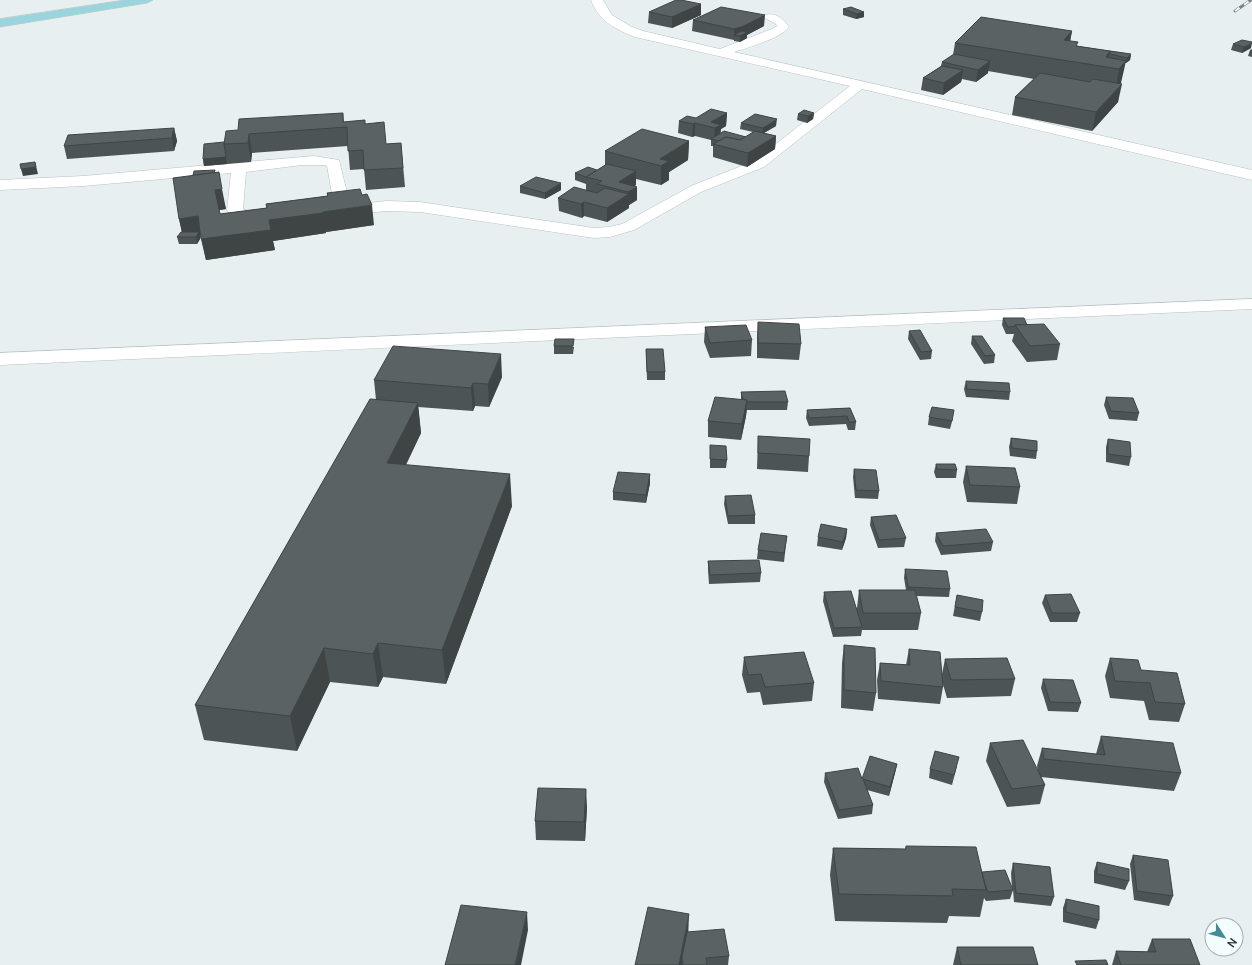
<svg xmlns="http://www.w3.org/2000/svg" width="1252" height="965" font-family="Manrope,sans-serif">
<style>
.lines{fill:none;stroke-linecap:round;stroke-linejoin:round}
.minor-casing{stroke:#b8c1c2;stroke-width:1}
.major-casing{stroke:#c9caca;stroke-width:1}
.minor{fill:#fff;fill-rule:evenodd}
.major{fill:#9ad4dd;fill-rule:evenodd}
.rail-casing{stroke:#7e8485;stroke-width:3}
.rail{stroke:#f4fdfe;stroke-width:2;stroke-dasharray:5.5;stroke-linecap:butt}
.wall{fill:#4d5455}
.shaded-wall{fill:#3f4545}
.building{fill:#5a6263;stroke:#3f4545}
</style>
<rect width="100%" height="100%" fill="#e7eff1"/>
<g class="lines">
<!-- minor casing -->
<g class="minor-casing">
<g id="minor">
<path d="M591,0h12l9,15 18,11 13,5 77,18 52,-20 5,-3 -1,-2 -13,-7 2,-2c10,-3 19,4 24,12 -9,12 -41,20 -55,25l518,118v10l-390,-91 -98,78 -63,25 -67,38 -24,7 -16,1 -174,-26 -33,-1 -44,4 -6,-2 -2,-3 -8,-44 -2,-1h-23l-56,7 -3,37 6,2 22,2 2,3 -2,3c-14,4 -35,4 -44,-9l4,-37 -148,13 -83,4v-10l83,-4 231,-20 25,4 11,45 37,-4 33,1 174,26 15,-1 13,-3 69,-38 63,-25 96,-75 -215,-49c-20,-8 -36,-16 -44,-37z"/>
<polygon points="1252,299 1252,309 0,365 0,353"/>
</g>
</g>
<!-- major casing -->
<g class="major-casing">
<polygon id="major" points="125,0 153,0 147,3 0,27 0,19"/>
</g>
<!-- minor -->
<use href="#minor" class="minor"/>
<!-- major -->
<use href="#major" class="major"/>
<!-- rail casing -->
<g class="rail-casing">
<polyline id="rail" points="1235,11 1251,0"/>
</g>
<!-- rail -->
<use href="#rail" class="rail"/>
</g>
<!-- wall -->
<g class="wall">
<polygon points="701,4 701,15 672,28 648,23 649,12"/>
<polygon points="843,9 864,12 864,17 856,19 843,15"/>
<polygon points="693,20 764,26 747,35 747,38 740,42 734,41 734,40 692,31"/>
<polygon points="1072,31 1070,41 1078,46 1131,54 1130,60 1126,63 1125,63 1120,84 1118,102 1092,131 1012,115 1015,97 1034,79 988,71 988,73 976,82 962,79 961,82 943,95 921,90 923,78 941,66 942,62 953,55 955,43"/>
<polygon points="1233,44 1251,48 1242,53 1231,50"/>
<polygon points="1252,49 1252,57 1248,56 1250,50"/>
<polygon points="343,113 344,122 365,120 365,123 386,144 401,143 405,187 366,190 364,169 350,170 348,146 252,153 251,162 204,166 203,159 224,142 238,130"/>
<polygon points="727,113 726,126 721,129 720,133 746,137 753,132 740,129 741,123 776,126 764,133 776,136 775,149 747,167 713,157 713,146 711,146 711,140 695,136 692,137 678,133 679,121"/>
<polygon points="814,113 813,119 807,123 797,120 798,114"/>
<polygon points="174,128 177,141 174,151 67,159 64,146"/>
<polygon points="689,141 688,160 669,172 669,180 661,185 636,179 636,185 634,186 637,200 629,205 629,208 607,222 584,216 582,218 559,211 558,198 586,190 586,184 575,180 575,173 597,170 605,165 605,151"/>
<polygon points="215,173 226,209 219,210 220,214 266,208 266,204 327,196 327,193 374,225 326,232 326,233 273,241 275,250 206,260 201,237 200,237 200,239 197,244 179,244 177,237 182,232 179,219"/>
<polygon points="520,186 561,190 545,199 520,193"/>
<polygon points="1003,318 1027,325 1060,344 1057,360 1027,362 1012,341 1014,334 1006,334 1002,325"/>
<polygon points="758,322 801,344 799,360 757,358 757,337"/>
<polygon points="705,327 752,340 751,356 710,358 704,342"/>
<polygon points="909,331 932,351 931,359 920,360 908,339"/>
<polygon points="972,336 995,355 994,363 984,364 971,344"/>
<polygon points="555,339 574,347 573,354 554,354 554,346"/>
<polygon points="646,349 665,372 665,380 647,380"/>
<polygon points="502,377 489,407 475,406 473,411 418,407 421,433 406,465 512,506 446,684 383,677 378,687 330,682 297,751 204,740 195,705 376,400 374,380"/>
<polygon points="966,381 1010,392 1009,400 966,397 964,389"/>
<polygon points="741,392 788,402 787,410 747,410 746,416 741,440 708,437 708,421 741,399"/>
<polygon points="1106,397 1139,413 1137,421 1109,419 1104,405"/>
<polygon points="850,408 856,422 855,430 848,430 846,424 809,426 806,418 807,410"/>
<polygon points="929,417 953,418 950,429 928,425"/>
<polygon points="758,436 809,456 808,472 757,469"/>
<polygon points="1011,438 1037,451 1036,459 1010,456 1009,447"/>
<polygon points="1108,439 1131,457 1129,466 1106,462 1106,447"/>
<polygon points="710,445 727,460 726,468 710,468"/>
<polygon points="936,464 957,470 956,478 936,478 934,472"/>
<polygon points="966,466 1020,487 1017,504 967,502 963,482"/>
<polygon points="854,469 879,491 878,499 855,498 853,477"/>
<polygon points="650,474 650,483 646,503 613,500 613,492"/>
<polygon points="725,496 755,515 755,524 728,524 724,504"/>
<polygon points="871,517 906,538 904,547 878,548 870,525"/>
<polygon points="847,529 846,538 842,550 817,546 818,537"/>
<polygon points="936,533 993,542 991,551 941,555 935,541"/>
<polygon points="787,536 784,562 757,559 758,550"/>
<polygon points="708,561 761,573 760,582 709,584 708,570"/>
<polygon points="905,569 950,589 949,597 916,596 921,613 918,630 862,630 861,636 833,637 823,601 824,592 857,608 859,590 906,590 904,578"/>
<polygon points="957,595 982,612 980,621 953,616"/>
<polygon points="1045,595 1080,613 1077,622 1050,622 1042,603"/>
<polygon points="844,645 876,693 873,711 841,708 842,663"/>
<polygon points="909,649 942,674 945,659 1015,679 1011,696 947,698 942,681 943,687 940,704 878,699 877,680 880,663 906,665"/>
<polygon points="744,657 814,683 812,701 763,705 760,692 747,693 742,675"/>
<polygon points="1110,658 1141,670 1185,704 1179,722 1149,720 1144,701 1110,698 1105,676"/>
<polygon points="1043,679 1081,703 1078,712 1048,711 1041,688"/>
<polygon points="1101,736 1181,773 1174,791 1041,777 1045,785 1040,804 1007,807 986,761 990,743 1038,772 1037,766 1042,748 1096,754"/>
<polygon points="897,764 895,773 889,796 867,790 873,805 872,814 838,819 824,782 825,773 862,779"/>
<polygon points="957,766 952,785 929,778 930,769"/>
<polygon points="587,807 585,841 536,840 535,821"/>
<polygon points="906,846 982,872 1012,890 1011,873 1013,863 1054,897 1051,906 1014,902 1013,890 1010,899 986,901 984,898 980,917 949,916 947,923 835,921 830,875 833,848 905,849"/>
<polygon points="1133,855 1173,896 1169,906 1134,900 1130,864"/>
<polygon points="1097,862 1129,881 1125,890 1094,883 1094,871"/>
<polygon points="1066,899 1099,920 1096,929 1063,922 1063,908"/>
<polygon points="688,932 729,956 728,965 635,965"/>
<polygon points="1152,939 1200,965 1112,965 1116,951 1147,952"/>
<polygon points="957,947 1038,965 953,965"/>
</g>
<!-- shaded-wall -->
<g class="shaded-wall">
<polygon points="701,4 701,15 672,28 672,17"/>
<polygon points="864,12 864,17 856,19 857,14"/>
<polygon points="765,15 764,26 747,35 747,38 740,42 740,36 734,35 734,40 734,29"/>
<polygon points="1072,31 1068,52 1064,40"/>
<polygon points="1252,43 1251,48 1242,53 1244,47"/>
<polygon points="1110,51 1107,67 1106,57"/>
<polygon points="1131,54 1130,60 1126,63 1127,58"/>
<polygon points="990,61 988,73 976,82 978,70"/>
<polygon points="1126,61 1121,83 1115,92 1119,69"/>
<polygon points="963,70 961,82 943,95 944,83"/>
<polygon points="1122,84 1118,102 1092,131 1096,112"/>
<polygon points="727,113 726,126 721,129 720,137 714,140 715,128 711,122"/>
<polygon points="814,113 813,119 807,123 808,116"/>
<polygon points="777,119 776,126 762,134 763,128"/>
<polygon points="695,123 695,136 692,137 693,124"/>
<polygon points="174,128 177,141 174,151 172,138"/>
<polygon points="249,134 252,153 251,162 248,143"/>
<polygon points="776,136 775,149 747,167 748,153"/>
<polygon points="689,141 688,160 669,172 669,180 661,185 661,166 660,159"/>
<polygon points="226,157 227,164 204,166 203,159"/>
<polygon points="35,162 38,174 23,176 21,169"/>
<polygon points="636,171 636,185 625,192 619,182"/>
<polygon points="561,183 561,190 545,199 545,193"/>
<polygon points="637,187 637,200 629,205 629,208 607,222 607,208 628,195 628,192"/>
<polygon points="222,189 226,209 219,210 215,190"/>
<polygon points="584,202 584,216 582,218 581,204"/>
<polygon points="372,205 374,225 326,232 326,233 273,241 275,250 206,260 201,239 269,220 323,212"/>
<polygon points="198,216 202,237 200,237 200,239 197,244 196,237 183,237 179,219"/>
<polygon points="501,354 502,377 489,407 488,384"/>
<polygon points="473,383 475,406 473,411 471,388"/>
<polygon points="747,400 746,416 741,440 742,424"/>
<polygon points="418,403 421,433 391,495 387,463"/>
<polygon points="510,474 512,506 446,684 442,650"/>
<polygon points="650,474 650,483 646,503 646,495"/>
<polygon points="847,529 846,538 842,550 843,542"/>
<polygon points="378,643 383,677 378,687 373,654"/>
<polygon points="324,648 330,682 297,751 290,716"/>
<polygon points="897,764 895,773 889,796 890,787"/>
<polygon points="586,789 587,807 585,841 584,822"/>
<polygon points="527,912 528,930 521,965 515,965"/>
<polygon points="689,914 688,941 682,957 682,965 679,965"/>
</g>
<!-- building -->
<g class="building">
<polygon points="676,0 681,0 701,4 672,17 649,12"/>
<polygon points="721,7 765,15 744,26 734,29 693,20"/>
<polygon points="851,7 864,12 857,14 843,9"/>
<polygon points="981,17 1072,31 1064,40 1078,42 1076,46 1110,51 1106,57 1126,61 1119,69 955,43"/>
<polygon points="742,31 747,32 740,36 734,35"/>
<polygon points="1242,40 1252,42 1252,43 1244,47 1233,44"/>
<polygon points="1110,51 1131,54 1127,58 1110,54"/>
<polygon points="954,54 990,61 978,70 942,62"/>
<polygon points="942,66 963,70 944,83 923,78"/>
<polygon points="1040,73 1090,82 1093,79 1122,84 1096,112 1015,97"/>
<polygon points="711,109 727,113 711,122 721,125 715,128 695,123 693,124 679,121 687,116 696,118"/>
<polygon points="804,110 814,113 808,116 798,114"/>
<polygon points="343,113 343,122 365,120 365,124 384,122 386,144 401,143 403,168 364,170 363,150 348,151 347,127 249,134 248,143 224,144 226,131 238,130 239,119"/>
<polygon points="755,114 777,119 763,128 741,123"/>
<polygon points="174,128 172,138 64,146 68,135"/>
<polygon points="642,129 689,141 660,159 669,161 661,166 605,151"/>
<polygon points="724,131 746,137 740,140 726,137 719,141 711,139"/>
<polygon points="755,131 776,136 748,153 713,144 726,137 740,140"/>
<polygon points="224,142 224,144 226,157 203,159 204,144"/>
<polygon points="35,162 36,167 21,169 20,164"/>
<polygon points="607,164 636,171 619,182 637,187 628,192 597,184 602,181 586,177"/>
<polygon points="588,167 597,170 586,177 575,173"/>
<polygon points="215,170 214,173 193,175 194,171"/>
<polygon points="219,172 222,189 215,190 220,214 267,208 266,204 328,196 327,193 360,189 362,195 367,194 372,205 323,212 323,213 269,220 271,230 201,239 198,216 179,219 173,178"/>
<polygon points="536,177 561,183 545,193 520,186"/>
<polygon points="574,187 597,193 605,188 629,194 607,208 584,202 581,204 558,198"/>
<polygon points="181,232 199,232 196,237 177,237"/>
<polygon points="1003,318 1024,318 1027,325 1015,325 1015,326 1008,327"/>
<polygon points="758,322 799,324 801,344 758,343"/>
<polygon points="1044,324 1060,344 1030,346 1015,325"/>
<polygon points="746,325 752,340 710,343 705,327"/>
<polygon points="920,330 932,351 921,352 909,331"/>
<polygon points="972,336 982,336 995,355 985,356"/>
<polygon points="555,339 574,339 573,346 554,346"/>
<polygon points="393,346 501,354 488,384 473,383 471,388 374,380"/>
<polygon points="646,349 663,349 665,372 647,372"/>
<polygon points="966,381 1009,383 1010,392 967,389"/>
<polygon points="785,391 788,402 747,402 747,400 743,399 741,392"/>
<polygon points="715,397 747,400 742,424 708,421"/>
<polygon points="1106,397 1133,398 1139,413 1111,411"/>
<polygon points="370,399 418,403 387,463 510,474 442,650 378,643 373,654 324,648 290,716 195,705"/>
<polygon points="932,407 954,410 952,421 929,417"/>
<polygon points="850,408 856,422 849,422 847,416 809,418 807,410"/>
<polygon points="758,436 810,439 809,456 758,453"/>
<polygon points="1011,438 1037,441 1037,451 1012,448"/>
<polygon points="1108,439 1130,442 1131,457 1108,454"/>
<polygon points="710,445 726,446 727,460 710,459"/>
<polygon points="936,464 955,464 957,470 937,469"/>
<polygon points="966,466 1015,468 1020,487 970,485"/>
<polygon points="854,469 876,470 879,491 856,490"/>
<polygon points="618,472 650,474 646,495 613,492"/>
<polygon points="751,495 755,515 728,516 725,496"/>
<polygon points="896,515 906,538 879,540 871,517"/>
<polygon points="821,524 847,529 843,542 818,537"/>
<polygon points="986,529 993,542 943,546 936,533"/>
<polygon points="761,533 787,536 784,553 758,550"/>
<polygon points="759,560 761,573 710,575 708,561"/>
<polygon points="905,569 947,571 950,589 908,587"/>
<polygon points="859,590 915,590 921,613 863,613"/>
<polygon points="851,591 862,627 834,628 824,592"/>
<polygon points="1071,594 1080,613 1052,613 1045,595"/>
<polygon points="957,595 983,600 982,612 955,607"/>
<polygon points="844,645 875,648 876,693 844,690"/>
<polygon points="909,649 940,652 943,687 881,681 880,663 910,665"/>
<polygon points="804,652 814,683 765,687 761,674 748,675 744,657"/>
<polygon points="1007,658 1015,679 951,680 945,659"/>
<polygon points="1110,658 1138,660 1141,670 1177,673 1185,704 1155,702 1150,683 1115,681"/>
<polygon points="1043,679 1073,680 1081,703 1050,702"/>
<polygon points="1101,736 1173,743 1181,773 1044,759 1042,748 1105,755"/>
<polygon points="1023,740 1045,785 1012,789 990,743"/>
<polygon points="935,751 959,757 954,775 930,769"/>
<polygon points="870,756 897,764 890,787 863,779 873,805 839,810 825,773 858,768 862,779"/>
<polygon points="538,788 586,789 584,822 535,821"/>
<polygon points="906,846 976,847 986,890 952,889 953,896 839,894 833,848 906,849"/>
<polygon points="1133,855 1168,860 1173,896 1137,891"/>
<polygon points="1097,862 1129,869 1129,881 1097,874"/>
<polygon points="1013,863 1050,867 1054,897 1016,893"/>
<polygon points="1005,870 1013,890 988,892 985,884 982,872"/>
<polygon points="1066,899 1099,906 1099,920 1066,912"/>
<polygon points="461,905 527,912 515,965 445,965"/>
<polygon points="648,907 689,914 679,965 635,965"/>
<polygon points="724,929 729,956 706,958 707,965 683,965 682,957 687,932"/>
<polygon points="1152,939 1190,939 1200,965 1121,965 1116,951 1156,952"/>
<polygon points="957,947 1033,947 1038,965 961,965"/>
<polygon points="1106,960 1108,965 1077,965 1075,961"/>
</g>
<!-- north arrow -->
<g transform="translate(1224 937) rotate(126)"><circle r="19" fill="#f4fdfe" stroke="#a5acac"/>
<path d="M0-3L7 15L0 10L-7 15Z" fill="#458b96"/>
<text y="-6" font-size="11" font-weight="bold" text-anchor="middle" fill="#2e3232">N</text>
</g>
</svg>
